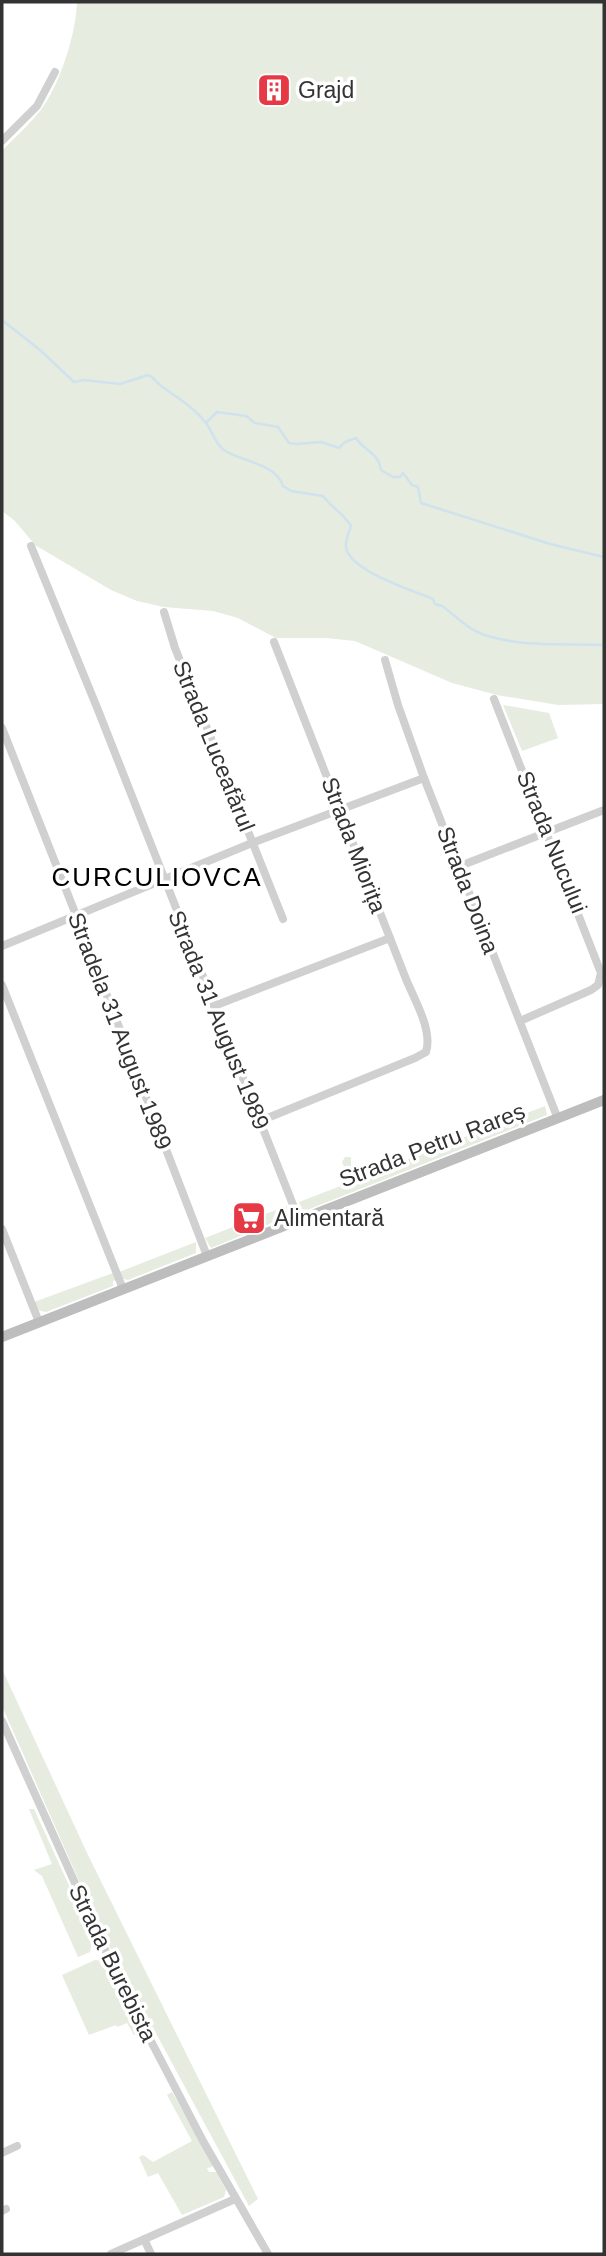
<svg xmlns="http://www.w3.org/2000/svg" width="606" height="2256" font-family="Helvetica,sans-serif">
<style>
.green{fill:#e6ecdf}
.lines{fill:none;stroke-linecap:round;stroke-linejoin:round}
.stream{stroke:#cfe2ee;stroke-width:2.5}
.minor{stroke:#d0d0d0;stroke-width:8}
.secondary{stroke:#bdbdbd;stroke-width:10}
.labels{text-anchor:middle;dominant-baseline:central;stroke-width:7;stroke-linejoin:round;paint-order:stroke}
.poi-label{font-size:23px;fill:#333;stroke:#fff;text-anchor:start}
.street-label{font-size:23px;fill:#333;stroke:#fff}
.quarter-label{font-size:26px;letter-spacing:2px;fill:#000;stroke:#fff}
</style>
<rect width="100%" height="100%" fill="#fff"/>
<!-- green -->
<g class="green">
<path d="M77,2h527v702l-46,1 -61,-10 -45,-12 -97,-42 -29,-3h-50l-38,-20 -25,-7 -49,-4 -27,-6 -26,-11 -76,-45 -20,-24 -13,-10v-360c12,-13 27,-26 38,-40 20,-26 36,-77 37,-109z"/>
<polygon points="503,705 549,713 558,738 522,751"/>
<polygon points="545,1106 547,1115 307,1210 301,1209 299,1202 351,1182 342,1162 345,1157 351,1157 351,1165 357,1179"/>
<polygon points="259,1201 265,1214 287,1206 286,1217 211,1248 205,1238 258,1217 253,1203"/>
<polygon points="196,1242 196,1253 128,1280 121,1278 119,1272"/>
<polygon points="113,1273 116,1280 113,1281 113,1286 46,1312 37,1310 34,1302"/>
<polygon points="2,1669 88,1855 258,2199 249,2206 102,1933 2,1706"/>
<polygon points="29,1809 34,1809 93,1938 90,1952 78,1957 42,1876 34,1870 52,1864"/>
<polygon points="95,1960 105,1961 140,2031 134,2035 127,2023 117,2027 116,2025 89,2035 62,1975"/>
<polygon points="172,2092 213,2164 212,2167 207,2168 209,2172 216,2172 226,2190 224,2197 182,2215 158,2173 148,2177 139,2157 143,2155 153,2162 192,2141 167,2095"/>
</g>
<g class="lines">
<!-- stream -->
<g class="stream">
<path d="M2,320l38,30 34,32 10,-2 36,4 28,-9c6,2 7,6 12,10 16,12 34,22 46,38 6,8 10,22 18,27 17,12 52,13 59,36l8,5 32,5c9,12 20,17 28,30 -2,7 -6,14 -5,21 3,24 68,44 87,52l2,5 7,2c13,9 25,23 40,28 38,14 83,9 122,11"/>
<path d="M206,423l11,-11 29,4 9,7 23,4 11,16 8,1 24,-2 18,6 6,-6 11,-4c7,12 23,15 25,32l12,7h7l3,-4 9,12 6,2 3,16 129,41 54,13"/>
</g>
<!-- minor -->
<g class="minor">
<polyline points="2,141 37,106 55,72"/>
<polyline points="31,546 98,710 299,1220"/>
<polyline points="164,612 175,648 283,919"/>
<polyline points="385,660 398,705 424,778 558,1119"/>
<polyline points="494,699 601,973 598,985 591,990 520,1021"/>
<polyline points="2,728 76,915 207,1256"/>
<polyline points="460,866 604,810"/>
<polyline points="2,946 252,843 424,778"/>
<polyline points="2,985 123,1289"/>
<polyline points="214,1006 390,938"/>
<path d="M260,1121l155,-63 11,-6c7,-22 -12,-53 -20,-73l-132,-337"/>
<polyline points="2,1229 39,1322"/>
<polyline points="2,1721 116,1974 203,2141 268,2254"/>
<polyline points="2,2153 17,2146"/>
<polyline points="2,2211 6,2209"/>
<polyline points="144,2239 151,2254"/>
<polyline points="111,2254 235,2199"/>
</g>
<!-- secondary -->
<polyline class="secondary" points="2,1337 604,1100"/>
</g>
<!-- icons -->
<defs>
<g id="building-square" transform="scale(1.75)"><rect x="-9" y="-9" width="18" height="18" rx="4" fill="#e63946" stroke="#fff"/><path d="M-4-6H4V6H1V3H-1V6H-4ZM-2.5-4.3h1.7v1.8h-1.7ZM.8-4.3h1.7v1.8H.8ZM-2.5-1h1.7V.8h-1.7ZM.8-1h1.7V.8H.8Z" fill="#fff"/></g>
<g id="supermarket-square" transform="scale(1.75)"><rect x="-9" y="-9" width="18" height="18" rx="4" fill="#e63946" stroke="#fff"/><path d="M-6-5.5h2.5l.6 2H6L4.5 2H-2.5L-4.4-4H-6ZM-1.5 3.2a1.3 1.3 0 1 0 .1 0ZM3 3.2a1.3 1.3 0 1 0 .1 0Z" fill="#fff"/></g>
</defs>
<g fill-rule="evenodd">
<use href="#building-square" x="274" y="90"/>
<use href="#supermarket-square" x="249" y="1218"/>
</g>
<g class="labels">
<!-- poi labels -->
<g class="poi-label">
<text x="298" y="90">Grajd</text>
<text x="274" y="1218">Alimentară</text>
</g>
<!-- street labels -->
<g class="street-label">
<text transform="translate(214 746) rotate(68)">Strada Luceafărul</text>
<text transform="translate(552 842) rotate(68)">Strada Nucului</text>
<text transform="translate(354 845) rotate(69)">Strada Miorița</text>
<text transform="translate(468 890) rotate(69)">Strada Doina</text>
<text transform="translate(219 1020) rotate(68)">Strada 31 August 1989</text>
<text transform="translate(120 1031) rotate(69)">Stradela 31 August 1989</text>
<text transform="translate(432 1145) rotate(-21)">Strada Petru Rareș</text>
<text transform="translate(113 1963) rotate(64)">Strada Burebista</text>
</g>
<!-- quarter labels -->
<g class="quarter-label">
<text x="157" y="877">CURCULIOVCA</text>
</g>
</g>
<!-- border -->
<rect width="606" height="2256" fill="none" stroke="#333333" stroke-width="7"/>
</svg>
